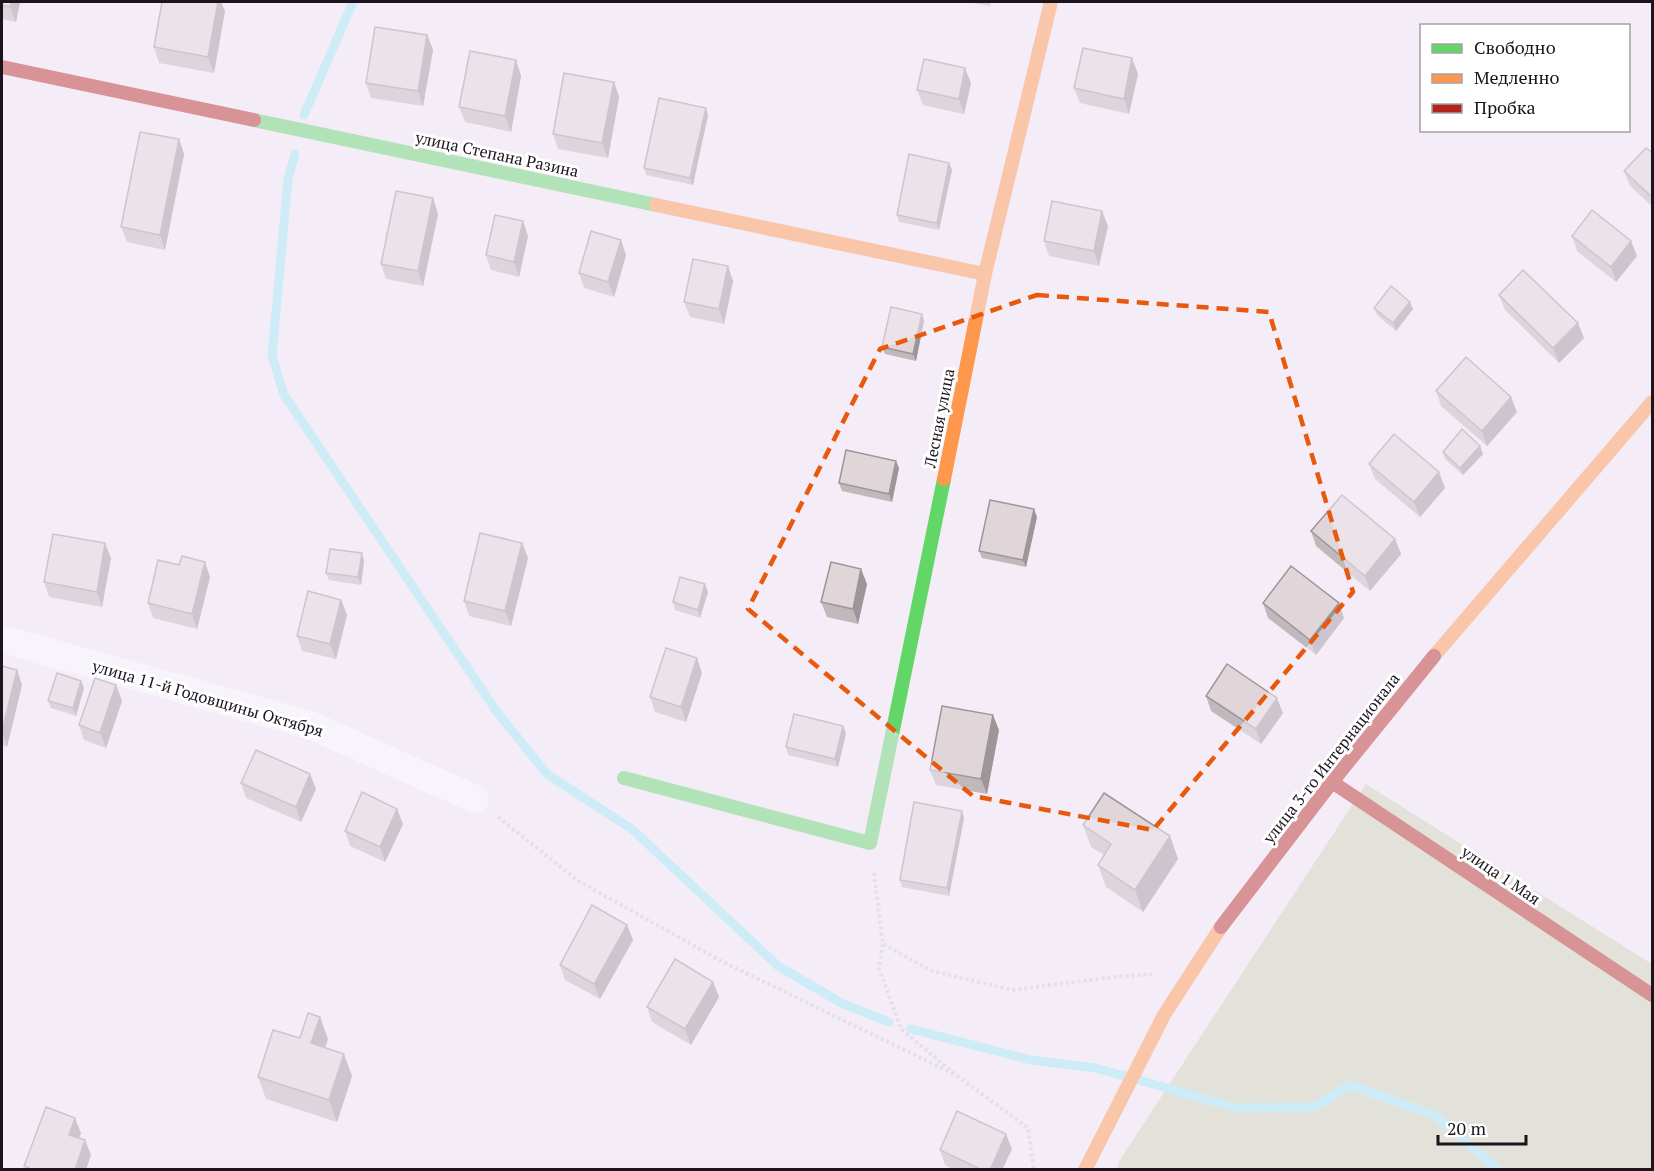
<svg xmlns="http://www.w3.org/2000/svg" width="1654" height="1171" font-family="'PT Serif',serif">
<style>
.green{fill:#cdd5b9}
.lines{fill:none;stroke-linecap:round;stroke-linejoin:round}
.stream{stroke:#a0eaf5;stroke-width:9}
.path{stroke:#d2d0d3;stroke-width:4;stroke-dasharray:3 3;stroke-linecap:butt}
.street{stroke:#fdfcfe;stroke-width:28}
.fast{stroke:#63d668;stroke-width:14}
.slow{stroke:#ff974d;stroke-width:14}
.jam{stroke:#b3261e;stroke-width:14}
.wall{fill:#c1b8bb}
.shaded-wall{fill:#9d9699}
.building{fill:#e0d6da;stroke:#9d9699;stroke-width:1.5}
.marked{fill:none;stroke:#e8590c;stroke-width:4.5;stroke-dasharray:12 8;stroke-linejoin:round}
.labels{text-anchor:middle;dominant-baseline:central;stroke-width:6;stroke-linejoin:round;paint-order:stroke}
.street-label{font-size:16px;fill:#1b141d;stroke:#fff}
</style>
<rect width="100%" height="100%" fill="#f4ecf7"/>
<!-- green -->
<polygon class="green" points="1366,784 1652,964 1652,1169 1116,1170 1121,1158"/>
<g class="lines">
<!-- stream -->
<g class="stream">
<polyline points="304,115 353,2"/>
<polyline points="295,154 288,179 272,356 284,395 497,712 547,774 633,830 778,966 843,1004 889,1022"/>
<polyline points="911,1029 1031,1060 1095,1068 1125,1076"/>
<polyline points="1139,1080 1236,1108 1315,1107 1350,1085 1436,1116 1498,1170"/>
</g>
<!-- path -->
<g class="path">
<polyline points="498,817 577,880 721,961 956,1075"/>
<polyline points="874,873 883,944 932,971 1012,990 1105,978 1154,974"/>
<polyline points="883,944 879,968 901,1029 956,1075 1028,1128 1034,1170"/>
</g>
<!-- street -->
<polyline class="street" points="2,639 310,725 475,799"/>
<!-- fast -->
<g class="fast">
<polyline points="254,120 656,205"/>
<polyline points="624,778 870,843 944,479"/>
</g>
<!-- slow -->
<g class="slow">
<polyline points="656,205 985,274"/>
<polyline points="944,479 985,274 1051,2"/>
<polyline points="1434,656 1652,402"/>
<polyline points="1085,1170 1164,1015 1221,927"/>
</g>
<!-- jam -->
<g class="jam">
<polyline points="2,67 254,120"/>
<polyline points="1332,782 1652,995"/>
<polyline points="1221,927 1332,782 1434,656"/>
</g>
</g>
<!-- wall -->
<g class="wall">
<polygon points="2,2 20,2 16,22 2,19"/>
<polygon points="968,2 991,2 990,6"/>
<polygon points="225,11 214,73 159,63 154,47"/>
<polygon points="427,35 433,50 423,106 371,98 366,83"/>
<polygon points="516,60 521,76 511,132 465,122 459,107"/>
<polygon points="1138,74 1129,114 1080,103 1074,88"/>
<polygon points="614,82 619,97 608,158 558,149 553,134"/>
<polygon points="971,83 964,114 923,105 917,90"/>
<polygon points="708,115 693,185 646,175 644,168"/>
<polygon points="179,139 184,154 165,250 127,242 121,227"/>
<polygon points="1653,153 1653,207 1630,186 1624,171"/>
<polygon points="949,163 952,170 939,230 899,222 897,215"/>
<polygon points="433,198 438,214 423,286 386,279 381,264"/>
<polygon points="523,221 528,236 519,277 491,270 486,255"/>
<polygon points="1108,226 1099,266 1049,256 1044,241"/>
<polygon points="1572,236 1637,256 1616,282 1577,251"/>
<polygon points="626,255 614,297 584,288 579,273"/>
<polygon points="733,281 724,324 690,317 684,302"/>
<polygon points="1499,295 1584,338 1559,363 1505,310"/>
<polygon points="1374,308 1413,309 1396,331 1377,315"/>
<polygon points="924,321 916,361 885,354 882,347"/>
<polygon points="1436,391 1517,412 1487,446 1441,406"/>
<polygon points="1480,446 1483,454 1463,475 1445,459 1443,452"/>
<polygon points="1369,464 1445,488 1420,517 1375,479"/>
<polygon points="899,468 892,502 842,491 839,483"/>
<polygon points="1037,517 1026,567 982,558 979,551"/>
<polygon points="1311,531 1395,539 1401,554 1370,591 1316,546"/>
<polygon points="522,543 528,558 511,626 469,616 464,601"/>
<polygon points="362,553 364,561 361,585 329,580 326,573"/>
<polygon points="111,558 102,607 49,597 44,582"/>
<polygon points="210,577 197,629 153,618 148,603"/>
<polygon points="867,584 858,624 827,617 821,602"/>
<polygon points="708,592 700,618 675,610 673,602"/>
<polygon points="341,600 347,615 336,659 302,651 297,636"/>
<polygon points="1263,603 1344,618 1316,655 1268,618"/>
<polygon points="2,666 17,670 22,685 7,747 2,745"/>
<polygon points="702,673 686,722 655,712 650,697"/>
<polygon points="81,681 84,688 76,716 51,708 48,701"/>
<polygon points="116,685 122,701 106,748 84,740 79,725"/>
<polygon points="1206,696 1283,713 1261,744 1211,711"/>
<polygon points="999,730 987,794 936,785 930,770"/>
<polygon points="846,733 838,767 788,755 786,747"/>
<polygon points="310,774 316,789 301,822 246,798 241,783"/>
<polygon points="397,809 403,824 385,862 350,846 345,831"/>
<polygon points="962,811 964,818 949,896 902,887 900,880"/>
<polygon points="1083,825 1170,836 1178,859 1143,912 1106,887 1098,865 1104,855 1091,847"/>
<polygon points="627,925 633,940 600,999 565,980 560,965"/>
<polygon points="713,982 719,997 691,1045 652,1022 647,1007"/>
<polygon points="300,1038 328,1039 325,1048 352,1076 337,1122 266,1099 258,1077"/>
<polygon points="1012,1149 1002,1170 954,1170 945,1165 940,1150"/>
</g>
<!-- shaded-wall -->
<g class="shaded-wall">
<polygon points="11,2 20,2 16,22 10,7"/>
<polygon points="218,2 221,2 225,11 214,73 208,57"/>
<polygon points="427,35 433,50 423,106 418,91"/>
<polygon points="1132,58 1138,74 1129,114 1124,99"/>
<polygon points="516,60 521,76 511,132 505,116"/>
<polygon points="965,68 971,83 964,114 959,99"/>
<polygon points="614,82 619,97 608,158 602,143"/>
<polygon points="706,108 708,115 693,185 690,178"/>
<polygon points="179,139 184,154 165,250 160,235"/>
<polygon points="949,163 952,170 939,230 937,223"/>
<polygon points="433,198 438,214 423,286 418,271"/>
<polygon points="1102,211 1108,226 1099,266 1094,251"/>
<polygon points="523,221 528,236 519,277 514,262"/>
<polygon points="621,240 626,255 614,297 608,282"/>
<polygon points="1631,241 1637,256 1616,282 1611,267"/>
<polygon points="728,266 733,281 724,324 719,309"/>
<polygon points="1410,302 1413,309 1396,331 1393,323"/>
<polygon points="922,314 924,321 916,361 913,354"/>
<polygon points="1578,323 1584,338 1559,363 1553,348"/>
<polygon points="1511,397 1517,412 1487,446 1482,431"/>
<polygon points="1480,446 1483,454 1463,475 1460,468"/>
<polygon points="896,461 899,468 892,502 889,494"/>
<polygon points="1439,472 1445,488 1420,517 1414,502"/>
<polygon points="1034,509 1037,517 1026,567 1023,560"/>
<polygon points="1395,539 1401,554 1370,591 1365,576"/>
<polygon points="105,543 111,558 102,607 97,592"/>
<polygon points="522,543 528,558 511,626 505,611"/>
<polygon points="362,553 364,561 361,585 358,577"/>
<polygon points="205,562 210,577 197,629 192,614"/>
<polygon points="861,569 867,584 858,624 853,609"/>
<polygon points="705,584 708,592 700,618 698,610"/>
<polygon points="341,600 347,615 336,659 330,644"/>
<polygon points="1339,603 1344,618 1316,655 1310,640"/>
<polygon points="697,658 702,673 686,722 681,707"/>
<polygon points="17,670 22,685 7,747 2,731"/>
<polygon points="81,681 84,688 76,716 73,708"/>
<polygon points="116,685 122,701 106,748 100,733"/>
<polygon points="1277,698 1283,713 1261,744 1256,729"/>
<polygon points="993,715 999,730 987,794 981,779"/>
<polygon points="843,726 846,733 838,767 835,759"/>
<polygon points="310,774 316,789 301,822 296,807"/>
<polygon points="397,809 403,824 385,862 380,847"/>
<polygon points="962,811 964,818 949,896 947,888"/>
<polygon points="1170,836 1178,859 1143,912 1135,890"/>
<polygon points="627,925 633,940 600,999 594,984"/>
<polygon points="713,982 719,997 691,1045 685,1029"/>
<polygon points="320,1017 328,1039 319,1065 311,1043"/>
<polygon points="344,1054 352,1076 337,1122 329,1100"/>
<polygon points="75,1118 81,1133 75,1150 69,1135"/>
<polygon points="1006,1134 1012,1149 1002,1170 990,1170"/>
<polygon points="85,1140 91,1155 86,1170 75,1170"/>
</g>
<!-- building -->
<g class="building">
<polygon points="2,2 11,2 10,7 2,5"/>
<polygon points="162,2 218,2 208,57 154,47"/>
<polygon points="375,27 427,35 418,91 366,83"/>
<polygon points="1083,48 1132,58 1124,99 1074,88"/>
<polygon points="470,51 516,60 505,116 459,107"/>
<polygon points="924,59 965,68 959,99 917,90"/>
<polygon points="564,73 614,82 602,143 553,134"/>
<polygon points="659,98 706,108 690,178 644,168"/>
<polygon points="140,132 179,139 160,235 121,227"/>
<polygon points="1646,148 1653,153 1653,198 1624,171"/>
<polygon points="909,154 949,163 937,223 897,215"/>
<polygon points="396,191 433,198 418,271 381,264"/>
<polygon points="1052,201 1102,211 1094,251 1044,241"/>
<polygon points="1592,210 1631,241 1611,267 1572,236"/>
<polygon points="495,215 523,221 514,262 486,255"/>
<polygon points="591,231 621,240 608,282 579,273"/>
<polygon points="693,259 728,266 719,309 684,302"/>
<polygon points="1523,270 1578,323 1553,348 1499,295"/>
<polygon points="1391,286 1410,302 1393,323 1374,308"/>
<polygon points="891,307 922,314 913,354 882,347"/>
<polygon points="1466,357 1511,397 1482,431 1436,391"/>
<polygon points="1462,429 1480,446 1460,468 1443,452"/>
<polygon points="1394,434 1439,472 1414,502 1369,464"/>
<polygon points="846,450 896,461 889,494 839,483"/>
<polygon points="1342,495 1395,539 1365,576 1311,531"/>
<polygon points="990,500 1034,509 1023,560 979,551"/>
<polygon points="480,533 522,543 505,611 464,601"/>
<polygon points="53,534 105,543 97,592 44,582"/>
<polygon points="330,549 362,553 358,577 326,573"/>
<polygon points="182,556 205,562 192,614 148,603 158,560 179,565"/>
<polygon points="831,562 861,569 853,609 821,602"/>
<polygon points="1291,566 1339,603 1310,640 1263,603"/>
<polygon points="680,577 705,584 698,610 673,602"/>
<polygon points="308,591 341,600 330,644 297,636"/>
<polygon points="666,648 697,658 681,707 650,697"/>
<polygon points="1227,664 1277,698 1256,729 1206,696"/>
<polygon points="2,666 17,670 2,731"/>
<polygon points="57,673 81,681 73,708 48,701"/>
<polygon points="95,678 116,685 100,733 79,725"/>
<polygon points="942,706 993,715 981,779 930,770"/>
<polygon points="794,714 843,726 835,759 786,747"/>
<polygon points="256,750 310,774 296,807 241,783"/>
<polygon points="362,792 397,809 380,847 345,831"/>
<polygon points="1104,793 1170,836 1135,890 1098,865 1111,844 1083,825"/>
<polygon points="914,802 962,811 947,888 900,880"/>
<polygon points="592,905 627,925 594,984 560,965"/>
<polygon points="675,959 713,982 685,1029 647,1007"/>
<polygon points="308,1013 320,1017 311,1043 344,1054 329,1100 258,1077 273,1030 300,1038"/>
<polygon points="46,1107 75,1118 69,1135 85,1140 75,1170 33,1170 24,1166"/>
<polygon points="957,1111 1006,1134 990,1170 982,1170 940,1150"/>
</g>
<!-- marked area -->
<path d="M0 0H1654V1171H0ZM1037,295l232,17 84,280 -200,238 -180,-34 -225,-187 132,-260z" fill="#f4ecf7" fill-opacity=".55" fill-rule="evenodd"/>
<path class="marked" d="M1037,295l232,17 84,280 -200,238 -180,-34 -225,-187 132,-260z"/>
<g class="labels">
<!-- street labels -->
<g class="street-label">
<text transform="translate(497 154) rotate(12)">улица Степана Разина</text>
<text transform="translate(939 418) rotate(-79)">Лесная улица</text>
<text transform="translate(208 698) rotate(16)">улица 11-й Годовщины Октября</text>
<text transform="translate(1331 758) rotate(-52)">улица 3-го Интернационала</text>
<text transform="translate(1501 875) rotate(34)">улица 1 Мая</text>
</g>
</g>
<!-- border -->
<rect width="1654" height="1171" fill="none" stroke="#1b141d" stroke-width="6"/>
<!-- legend -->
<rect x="1420" y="24" width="210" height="108" fill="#ffffff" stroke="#a4a1a5" stroke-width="1.5"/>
<rect x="1432" y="44" width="30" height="9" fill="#63d668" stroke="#a4a1a5" stroke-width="1.5"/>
<text x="1474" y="54" font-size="18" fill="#1b141d">Свободно</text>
<rect x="1432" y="74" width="30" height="9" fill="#ff974d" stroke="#a4a1a5" stroke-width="1.5"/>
<text x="1474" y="84" font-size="18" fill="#1b141d">Медленно</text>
<rect x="1432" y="104" width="30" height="9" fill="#b3261e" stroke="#a4a1a5" stroke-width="1.5"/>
<text x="1474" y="114" font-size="18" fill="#1b141d">Пробка</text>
<!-- scale -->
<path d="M1438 1135v9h88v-9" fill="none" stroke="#1b141d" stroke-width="3"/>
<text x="1447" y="1135" font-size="18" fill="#1b141d" stroke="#ffffff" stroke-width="4.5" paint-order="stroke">20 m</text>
</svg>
